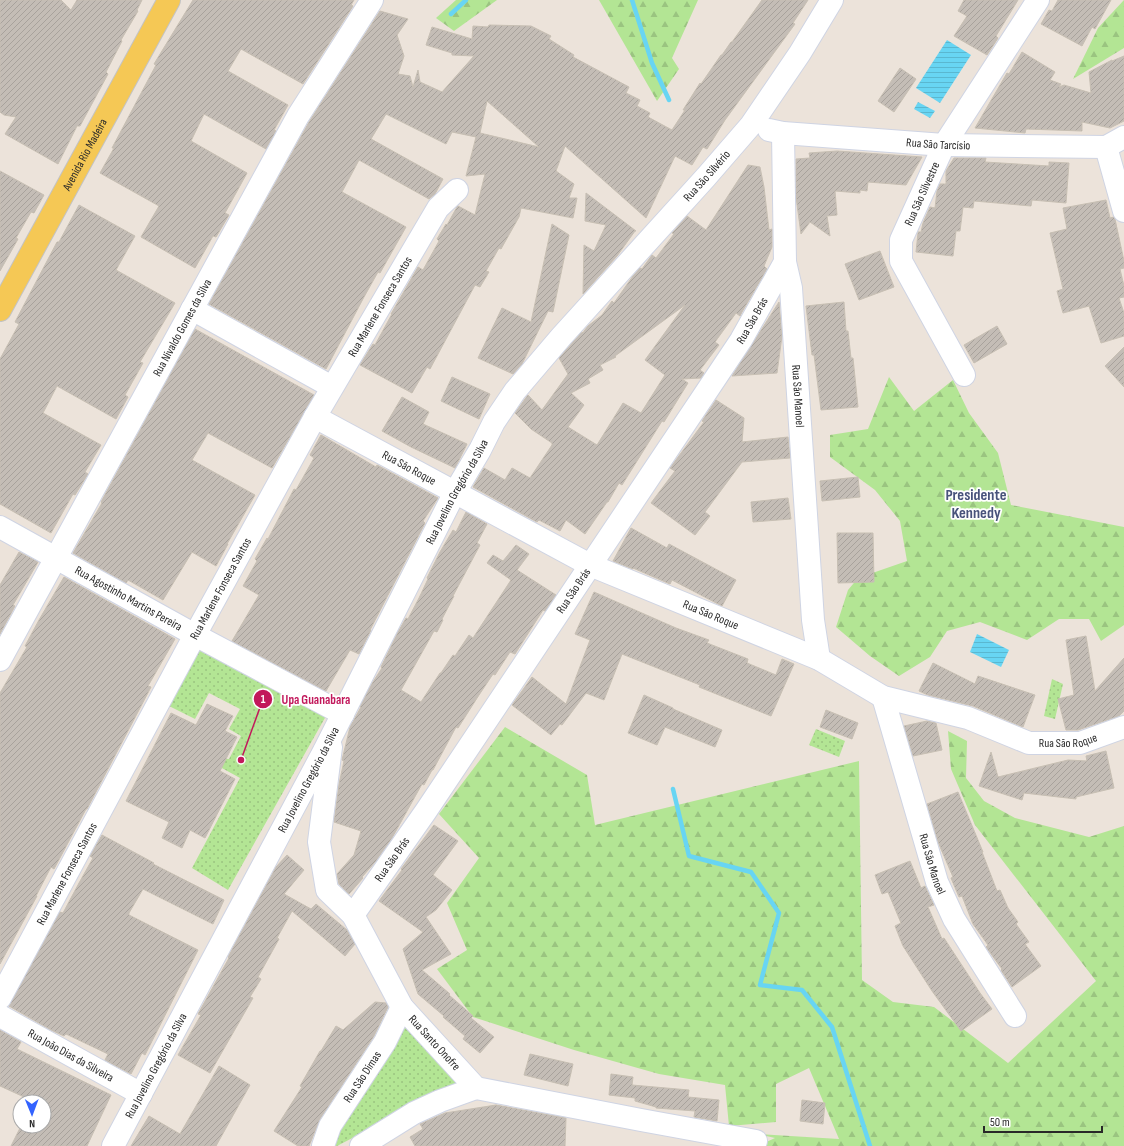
<svg xmlns="http://www.w3.org/2000/svg" width="1124" height="1146" font-family="'Sofia Sans Condensed',sans-serif">
<style>
.green{fill:url(#green-dots)}
.forest{fill:url(#forest-firs)}
.water{fill:url(#water-rules)}
.lines{fill:none;stroke-linecap:round;stroke-linejoin:round}
.stream{stroke:#68d5f3;stroke-width:4.5}
.building{fill:url(#building-hatch);stroke:#c7bfb3;fill-rule:evenodd}
.minor-casing{stroke:#cfd4e3;stroke-width:24}
.major-casing{stroke:#c3c3c3;stroke-width:24}
.minor{stroke:#fff;stroke-width:22}
.major{stroke:#f5c855;stroke-width:22}
.labels{text-anchor:middle;dominant-baseline:central;stroke-width:3.5;stroke-linejoin:round;paint-order:stroke}
.street-label{font-size:12px;fill:#292929;stroke:#fff}
.district-label{font-size:16px;font-weight:bold;fill:#48537b;stroke:#fff}
.leader{fill:none;stroke:#c2185b;stroke-width:1.5}
.callout-dot{fill:#c2185b;stroke:#fff;stroke-width:1.5}
.mark-label{font-size:12px;text-anchor:middle;font-weight:bold;fill:#fff}
.callout-label{font-size:13px;text-anchor:middle;font-weight:bold;fill:#c2185b;stroke:#fff;stroke-width:3.5;stroke-linejoin:round;paint-order:stroke}
</style>
<defs>
<pattern id="green-dots" width="8" height="8" patternUnits="userSpaceOnUse"><rect width="8" height="8" fill="#b3e594"/><path d="M2 2h.1M6 6h.1" fill="none" stroke="#9ac480" stroke-width="1.8" stroke-linecap="round"/></pattern>
<pattern id="forest-firs" width="22" height="20" patternUnits="userSpaceOnUse"><rect width="22" height="20" fill="#b3e594"/><path d="M5 1l3.5 6h-7zM16 11l3.5 6h-7z" fill="#9ac480"/></pattern>
<pattern id="water-rules" width="6" height="5" patternUnits="userSpaceOnUse"><rect width="6" height="5" fill="#68d5f3"/><path d="M0 2.5h6" fill="none" stroke="#5ab7d0"/></pattern>
<pattern id="building-hatch" width="6" height="6" patternUnits="userSpaceOnUse"><rect width="6" height="6" fill="#c4bdb6"/><path d="M-1 1l2-2M0 6l6-6M5 7l2-2" fill="none" stroke="#a8a29c"/></pattern>
</defs>
<rect width="100%" height="100%" fill="#ece3da"/>
<!-- green -->
<g class="green">
<polygon points="200,649 326,716 228,890 192,868 240,778 211,762 214,758 229,759 241,736 229,729 240,709 209,693 195,719 169,706"/>
<polygon points="1052,679 1063,684 1055,719 1044,716"/>
<polygon points="816,729 845,741 839,757 809,745"/>
<polygon points="408,1014 468,1078 337,1146 331,1146"/>
</g>
<!-- forest -->
<g class="forest">
<polygon points="456,0 497,0 454,31 436,18"/>
<polygon points="599,0 698,0 672,58 679,69 657,101"/>
<polygon points="1124,0 1124,48 1073,79 1098,28"/>
<polygon points="889,377 914,411 953,380 969,413 998,453 1011,505 1124,527 1124,625 1101,641 1089,619 1059,619 1027,640 980,622 947,631 930,657 899,676 870,656 836,627 848,590 858,578 907,561 900,521 875,490 830,457 830,435 868,429"/>
<polygon points="505,727 587,775 595,825 859,761 862,980 893,1002 934,1007 1008,1063 1096,981 975,825 951,769 948,731 967,741 966,778 984,801 1015,818 1089,837 1124,826 1124,1146 758,1146 775,1138 758,1134 839,1139 809,1068 776,1084 776,1122 729,1126 725,1085 659,1074 574,1050 473,1017 437,969 467,950 447,903 479,858 439,814"/>
</g>
<!-- water -->
<g class="water">
<polygon points="947,40 971,55 940,103 916,88"/>
<polygon points="918,102 935,111 930,118 914,109"/>
<polygon points="977,634 1009,650 1001,667 970,652"/>
</g>
<g class="lines">
<!-- stream -->
<g class="stream">
<polyline points="632,0 652,63 669,100"/>
<polyline points="451,14 466,0"/>
<polyline points="673,789 689,856 751,872 779,913 760,985 802,990 832,1027 870,1146"/>
</g>
</g>
<!-- building -->
<g class="building">
<polygon points="0,0 61,0 71,10 77,0 142,0 137,10 138,11 121,40 122,41 106,72 108,74 80,126 77,126 58,164 5,134 16,117 4,115 0,112"/>
<polygon points="193,0 354,0 351,5 353,6 303,84 241,49 228,71 288,105 274,130 276,131 266,149 204,114 191,141 247,173 225,213 229,215 216,237 213,236 195,268 141,237 159,206 100,173 114,148 112,148 156,65 154,64"/>
<path d="M762,0h46l-15,23 2,1 -70,96 -18,29 -4,-2 -11,18 -17,-9 -29,62 -81,-72 -9,25 18,13 -5,14h8l-4,20 -52,-10 -2,9 -18,32 -2,-1 -13,23 3,1 -9,15 -5,-2 -45,84 -3,-2 -15,26 -52,-28 13,-21 2,1 17,-31h-1l27,-47 5,3 16,-29 -2,-2 9,-15 1,1 10,-18 1,-1 17,9 10,-41 -19,2 10,-39 -24,-5 -6,12 -60,-30 -15,25 72,40 -8,15 -6,5 -70,-39 -17,32 64,35 -26,46 -2,-1 -14,25 -38,72 -117,-65 100,-182 71,-111 28,8 -11,16 7,21 -6,18 12,2 3,11 5,-17 2,12 22,10 32,-36 -22,-1v-2l-26,-8 6,-18 40,12 1,-13 15,1 1,-2 42,1 20,10 -2,3 25,16 -1,2 56,30 -3,6 14,7 -3,6 13,7 -2,4 24,13 13,-20h-2l17,-27 1,1 20,-29h1l9,-13h1zM487,101l52,46 -59,-14z"/>
<polygon points="964,0 1018,0 996,36 998,38 987,55 954,36 967,16 958,11"/>
<polygon points="1058,0 1111,0 1095,29 1092,27 1082,46 1041,24 1049,10 1052,11"/>
<polygon points="1022,52 1055,72 1050,80 1061,84 1059,87 1064,85 1091,93 1089,72 1112,60 1112,61 1124,56 1124,121 1110,128 1082,122 1082,131 1026,129 1025,133 975,128 1007,73 1009,74"/>
<polygon points="900,68 916,79 894,112 878,101"/>
<polygon points="837,151 922,157 906,185 868,182 867,191 860,190 860,193 835,191 837,215 827,216 830,236 810,222 801,234 796,197 796,159 810,158 809,153"/>
<polygon points="954,158 986,158 985,162 1049,166 1049,162 1069,163 1066,203 1032,200 1031,206 974,201 973,208 963,207 960,231 956,231 953,256 916,252 918,233 918,232 921,232 923,223 930,207 935,208 937,191 940,184 946,184 946,171"/>
<path d="M748,165l12,2 4,20 5,43 3,-1v18l-8,19 3,3 -25,43 -2,4 -4,-3 -21,29 4,3 -19,25 4,3 -3,5 -19,1 6,4 -24,39 -2,-1 -40,64 -3,-2 -11,19h-1l-22,32 -19,-14 -6,11 -21,-11 -2,2 -64,-35 11,-19 21,12 7,-12 18,10 22,-33v-2l-21,-14 -16,-16 10,-14 3,-4 14,15 26,-36 -9,-16 22,-25 3,-1v-1l4,-5 14,-11 10,-14 2,2 19,-27 7,-8 2,1 10,-14 4,3 18,-24 -2,-1 2,-2 13,-15 19,14zM685,305l-40,55 20,15 -24,38 -18,-10 -26,42 -29,-18 16,-22 -13,-12 19,-10 -2,-4 15,-9 -3,-5 16,-8 -1,-1z"/>
<polygon points="0,171 44,195 34,213 31,212 16,238 18,239 0,271"/>
<polygon points="586,193 636,231 635,231 617,256 583,294 584,245 594,251 606,225 585,221"/>
<polygon points="1106,200 1110,218 1114,217 1115,219 1124,261 1124,268 1120,269 1124,286 1124,297 1119,298 1124,313 1124,336 1101,343 1089,306 1063,313 1057,291 1063,289 1050,233 1067,229 1063,208"/>
<polygon points="79,205 135,236 116,270 175,303 140,362 143,363 125,395 128,397 116,419 57,386 43,413 101,445 85,472 88,474 75,495 73,494 51,533 0,504 0,359 19,324 15,322 57,242 59,242"/>
<polygon points="552,224 569,235 553,312 548,311 522,364 513,374 478,358 502,308 531,322"/>
<polygon points="880,251 894,287 859,300 845,264"/>
<polygon points="779,302 782,336 777,373 732,376"/>
<polygon points="844,302 846,331 848,331 851,358 853,358 858,407 821,410 814,355 812,355 806,306"/>
<polygon points="997,326 1007,344 974,363 964,345"/>
<polygon points="195,329 314,395 272,468 208,433 192,460 255,495 227,544 228,544 216,566 192,552 163,600 128,580 126,583 73,553 102,503 101,502"/>
<polygon points="1124,347 1124,387 1105,366"/>
<polygon points="452,377 490,394 479,419 441,401"/>
<polygon points="402,397 429,412 423,424 467,444 455,468 411,447 382,431"/>
<polygon points="716,400 744,418 742,442 788,437 790,458 742,462 705,512 710,516 695,535 651,503 675,471 670,468 704,422 702,421"/>
<polygon points="321,435 376,467 377,465 438,498 423,521 425,523 370,630 371,630 359,654 350,650 326,691 232,641 259,595 243,586 257,561 255,559 267,538 268,539 294,489 296,490 314,458 310,455"/>
<polygon points="858,477 860,497 822,501 820,481"/>
<polygon points="788,498 791,519 753,522 751,502"/>
<polygon points="466,512 487,524 477,543 480,545 453,596 454,596 442,619 443,620 437,632 434,631 401,690 421,702 440,673 441,673 453,655 455,656 469,635 473,638 511,580 487,563 493,555 503,561 516,545 529,554 517,570 556,595 545,611 543,610 515,654 510,652 495,675 493,674 479,695 458,728 456,727 433,770 432,770 424,785 422,784 392,838 376,861 362,877 363,878 349,894 339,884 337,874 354,855 361,831 334,822 339,784 344,761 342,760 350,727 361,707 360,707 371,685 382,668 381,667 398,632 406,618 408,619 419,598 428,579 427,578 440,552 453,530 456,532"/>
<polygon points="631,528 667,548 669,544 736,580 722,606 672,580 670,584 633,568 633,569 613,561"/>
<polygon points="837,533 873,533 874,582 838,583"/>
<polygon points="19,552 38,562 13,605 15,606 0,634 0,585"/>
<polygon points="64,577 175,639 148,686 151,687 87,809 86,809 54,869 51,867 36,896 37,896 0,964 0,693 27,647 25,646 39,620"/>
<polygon points="594,592 676,628 709,640 707,643 748,659 747,663 776,675 782,659 794,664 771,716 699,687 700,685 622,654 604,700 586,693 562,725 560,724 551,735 512,705 532,677 566,704 590,640 575,634"/>
<polygon points="1086,636 1095,691 1124,658 1124,711 1119,716 1078,730 1066,730 1058,699 1074,695 1066,640"/>
<polygon points="933,663 975,684 978,676 1035,695 1023,727 973,706 928,695 919,691"/>
<polygon points="644,695 673,708 673,709 722,730 715,747 665,727 657,745 628,733"/>
<polygon points="207,704 233,716 225,731 237,737 220,771 235,779 205,838 190,830 182,848 162,838 169,822 126,801 171,713 196,725"/>
<polygon points="826,710 858,723 852,739 820,727"/>
<polygon points="927,721 936,723 942,750 913,756 904,726"/>
<polygon points="1106,751 1114,788 1076,797 1076,799 1024,793 1022,800 979,786 991,752 998,777 1068,760 1087,761 1086,756"/>
<polygon points="958,792 983,852 982,852 997,891 1000,890 1008,908 1018,922 1016,924 1029,942 1025,944 1041,966 1012,987 1001,970 1002,969 986,947 988,945 973,924 962,896 959,897 951,878 953,877 938,842 927,804"/>
<polygon points="434,825 458,841 433,875 452,890 436,910 426,917 451,954 422,970 450,994 449,995 473,1016 471,1018 494,1037 480,1053 463,1039 465,1036 443,1017 444,1016 418,994 403,949 423,932 379,901 402,870 401,869"/>
<polygon points="102,835 154,863 153,864 224,900 213,924 143,889 129,913 129,915 198,950 145,1055 142,1053 131,1074 105,1060 108,1054 66,1034 64,1036 51,1030 9,1006 60,912 63,913 79,883 93,858 90,856"/>
<polygon points="287,855 304,870 284,894 311,909 316,904 347,930 355,944 345,956 292,911 277,938 279,939 258,977 261,979 250,997 253,998 210,1073 178,1055 201,1015 198,1014 229,958 228,957 276,867"/>
<polygon points="910,861 921,888 925,886 934,905 928,907 942,939 944,938 980,993 992,1009 961,1031 932,991 903,946 895,926 901,923 888,892 882,894 875,875"/>
<polygon points="375,1002 386,1003 388,1007 374,1036 320,1119 309,1146 298,1146 274,1131 302,1087 300,1086 320,1051 321,1051 336,1026 343,1030"/>
<polygon points="0,1030 21,1042 17,1049 111,1095 87,1146 11,1146 21,1126 44,1126 44,1102 35,1102 0,1086"/>
<polygon points="530,1054 573,1064 568,1086 524,1075"/>
<polygon points="219,1066 250,1085 216,1146 131,1146 149,1116 180,1134"/>
<polygon points="611,1074 633,1077 632,1085 689,1090 688,1097 719,1100 717,1121 694,1117 695,1111 656,1108 656,1107 635,1101 635,1098 609,1095"/>
<polygon points="802,1100 825,1103 823,1124 800,1121"/>
<polygon points="496,1105 566,1118 565,1146 415,1146 410,1137 423,1129 420,1124 445,1113"/>
</g>
<g class="lines">
<!-- minor casing -->
<g class="minor-casing">
<g id="minor">
<path id="s1" d="M769,130l14,3 161,12 162,2 18,-10"/>
<path id="s2" d="M783,133l2,129 6,26 22,332 6,39"/>
<polyline points="1106,147 1124,211"/>
<polyline points="192,309 332,387"/>
<path id="s3" d="M964,375l-63,-114v-21l43,-95 94,-145"/>
<path id="s4" d="M315,417l275,148 229,94 64,38 85,21 61,25h51l44,-16"/>
<path id="s5" d="M0,527l195,108 148,79"/>
<path id="s6" d="M0,660l298,-544 74,-116"/>
<path id="s7" d="M883,697l54,185 17,37 61,97"/>
<path id="s8" d="M331,747l-12,95 8,48 26,25 49,92 74,81 165,32 115,21"/>
<path id="s9" d="M353,915l73,-104 315,-471 44,-78"/>
<path id="s10" d="M0,998l195,-363 120,-218 123,-209 19,-18"/>
<path id="s11" d="M0,1016l141,78"/>
<path id="s12" d="M113,1146l211,-395 131,-259 25,-42 14,-28 21,-31 46,-54 145,-160 45,-52 49,-72 32,-53"/>
<path id="s13" d="M323,1146l7,-20 55,-84 17,-35"/>
<polyline points="361,1146 414,1113 440,1101 476,1088"/>
</g>
</g>
<!-- major casing -->
<g class="major-casing">
<g id="major">
<path id="s14" d="M0,310l169,-310"/>
</g>
</g>
<!-- minor -->
<use href="#minor" class="minor"/>
<!-- major -->
<use href="#major" class="major"/>
</g>
<g class="labels">
<!-- street labels -->
<g class="street-label">
<text stroke="none"><textPath href="#s1" startOffset="170">Rua São Tarcísio</textPath></text>
<text stroke="none"><textPath href="#s14" startOffset="177">Avenida Rio Madeira</textPath></text>
<text stroke="none"><textPath href="#s12" startOffset="1144">Rua São Silvério</textPath></text>
<text stroke="none"><textPath href="#s3" startOffset="202">Rua São Silvestre</textPath></text>
<text stroke="none"><textPath href="#s10" startOffset="789">Rua Marlene Fonseca Santos</textPath></text>
<text stroke="none"><textPath href="#s9" startOffset="716">Rua São Brás</textPath></text>
<text stroke="none"><textPath href="#s6" startOffset="379">Rua Nivaldo Gomes da Silva</textPath></text>
<text stroke="none"><textPath href="#s2" startOffset="264">Rua São Manoel</textPath></text>
<text stroke="none"><textPath href="#s4" startOffset="107">Rua São Roque</textPath></text>
<text stroke="none"><textPath href="#s12" startOffset="739">Rua Jovelino Gregório da Silva</textPath></text>
<text stroke="none"><textPath href="#s10" startOffset="465">Rua Marlene Fonseca Santos</textPath></text>
<text stroke="none"><textPath href="#s9" startOffset="392">Rua São Brás</textPath></text>
<text stroke="none"><textPath href="#s5" startOffset="147">Rua Agostinho Martins Pereira</textPath></text>
<text stroke="none"><textPath href="#s4" startOffset="443">Rua São Roque</textPath></text>
<text stroke="none"><textPath href="#s4" startOffset="827">Rua São Roque</textPath></text>
<text stroke="none"><textPath href="#s12" startOffset="415">Rua Jovelino Gregório da Silva</textPath></text>
<text stroke="none"><textPath href="#s9" startOffset="68">Rua São Brás</textPath></text>
<text stroke="none"><textPath href="#s7" startOffset="174">Rua São Manoel</textPath></text>
<text stroke="none"><textPath href="#s10" startOffset="141">Rua Marlene Fonseca Santos</textPath></text>
<text stroke="none"><textPath href="#s8" startOffset="333">Rua Santo Onofre</textPath></text>
<text stroke="none"><textPath href="#s11" startOffset="81">Rua João Dias da Silveira</textPath></text>
<text stroke="none"><textPath href="#s12" startOffset="91">Rua Jovelino Gregório da Silva</textPath></text>
<text stroke="none"><textPath href="#s13" startOffset="80">Rua São Dimas</textPath></text>
</g>
<!-- district labels -->
<g class="district-label">
<text x="976" y="495">Presidente<tspan x="976" dy="18">Kennedy</tspan></text>
</g>
</g>
<!-- callouts -->
<path class="leader" d="M241 760L263 699"/>
<g class="callout-dot">
<circle cx="241" cy="760" r="4"/>
<circle cx="263" cy="699" r="10"/>
</g>
<g class="mark-label">
<text x="263" y="703">1</text>
</g>
<g class="callout-label">
<text x="316" y="704">Upa Guanabara</text>
</g>
<!-- north arrow -->
<g transform="translate(32 1114) rotate(179)"><circle r="19" fill="#ffffff" stroke="#a9a9a9"/>
<path d="M0-3L7 15L0 10L-7 15Z" fill="#3363ff"/>
<text y="-6" font-size="11" font-weight="bold" text-anchor="middle" fill="#292929">N</text>
</g>
<!-- scale -->
<path d="M984 1126v6h118v-6" fill="none" stroke="#292929" stroke-width="2"/>
<text x="990" y="1126" font-size="12" fill="#292929" stroke="#ffffff" stroke-width="3" paint-order="stroke">50 m</text>
</svg>
